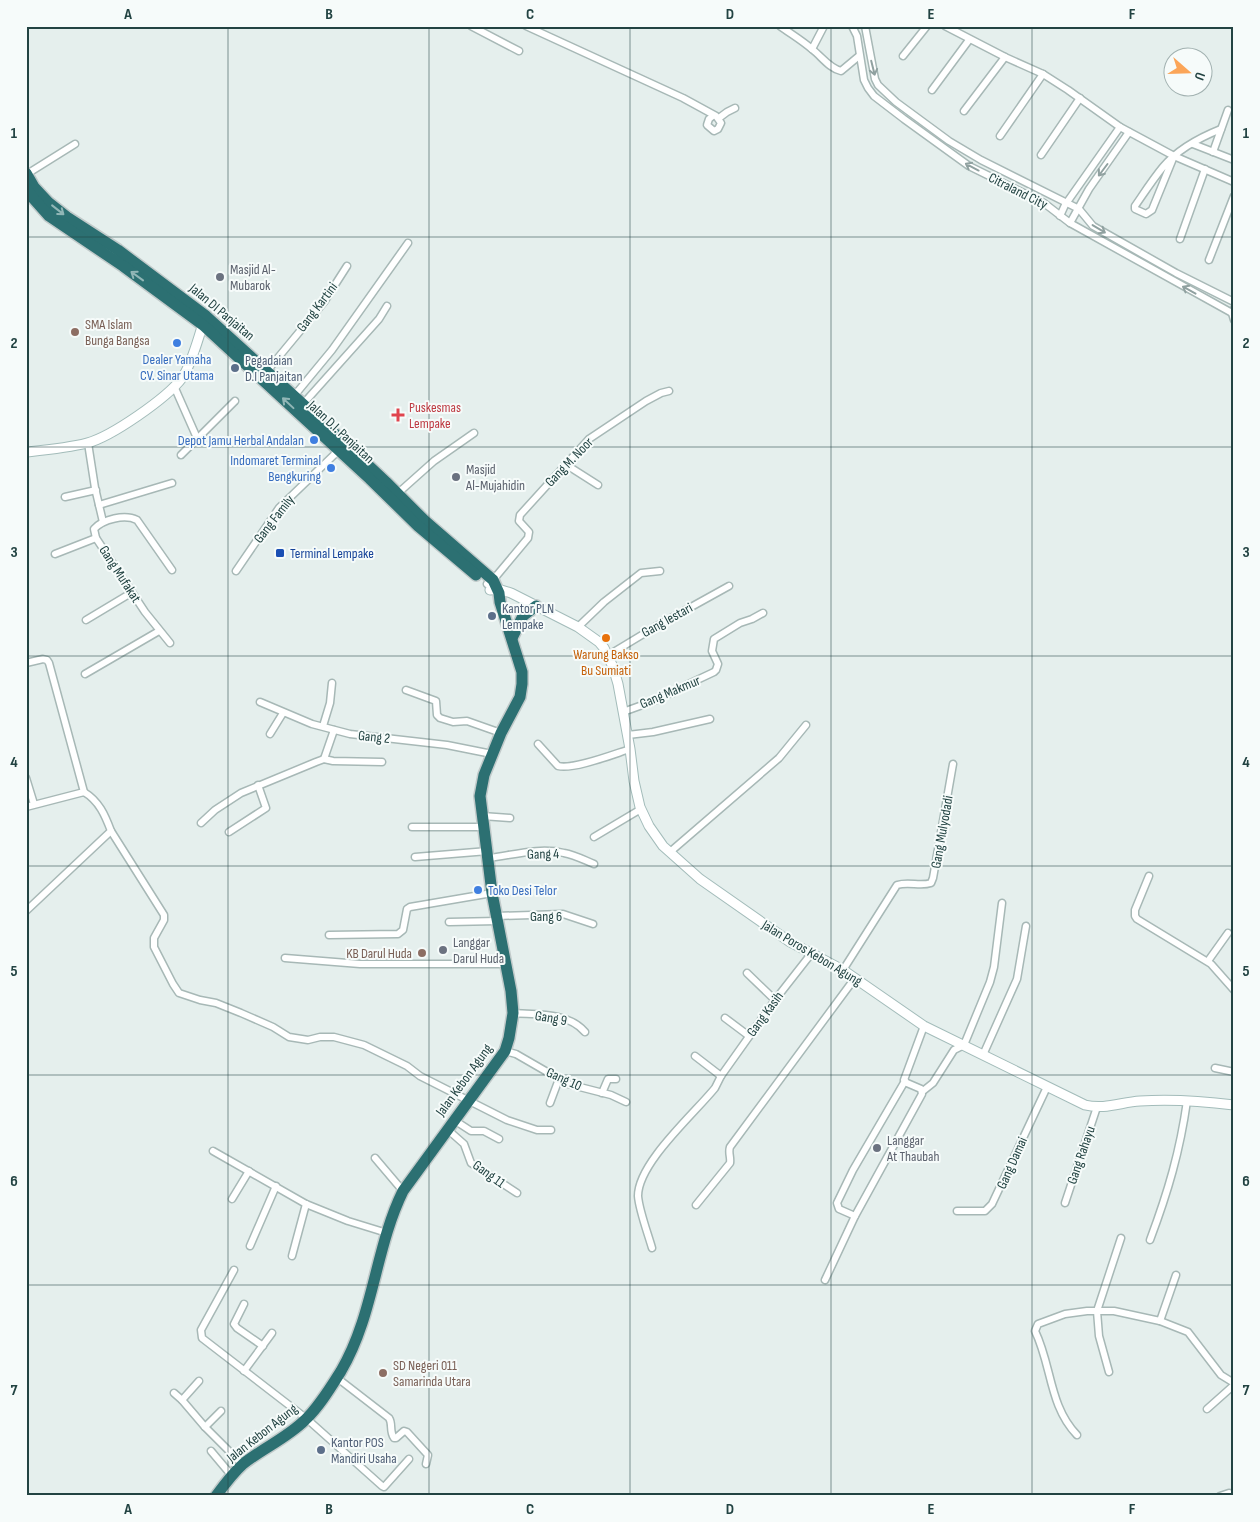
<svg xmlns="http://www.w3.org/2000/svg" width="1260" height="1522" font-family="'Sofia Sans Condensed',sans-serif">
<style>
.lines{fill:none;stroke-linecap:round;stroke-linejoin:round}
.street-casing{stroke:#a7b8b6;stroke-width:9}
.secondary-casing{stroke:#a3bcba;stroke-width:11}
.highway-casing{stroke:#c1caca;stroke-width:14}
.street{stroke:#fff;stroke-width:6}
.secondary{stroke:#fff;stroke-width:9}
.highway{stroke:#2c7072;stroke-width:11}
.oneway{stroke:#90a1a0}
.oneway2{stroke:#91b6b6}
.grid{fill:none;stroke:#224342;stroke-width:1;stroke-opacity:0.55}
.worship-dot{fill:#6b7280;stroke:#f6fbfa;stroke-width:2}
.education-dot{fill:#8d6e63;stroke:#f6fbfa;stroke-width:2}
.shop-dot{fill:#3f7fe0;stroke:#f6fbfa;stroke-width:2}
.service-dot{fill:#5c6f8a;stroke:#f6fbfa;stroke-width:2}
.health-dot{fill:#e0444e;stroke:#f6fbfa;stroke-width:2}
.transit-dot{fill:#1a4fb4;stroke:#f6fbfa;stroke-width:2}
.food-dot{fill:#e8710a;stroke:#f6fbfa;stroke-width:2}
.labels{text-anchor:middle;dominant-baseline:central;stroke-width:4;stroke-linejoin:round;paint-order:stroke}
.street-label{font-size:14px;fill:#224342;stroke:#f6fbfa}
.worship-label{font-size:14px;fill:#5b616d;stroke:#f6fbfa;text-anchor:start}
.education-label{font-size:14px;fill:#785e54;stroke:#f6fbfa;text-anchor:start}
.shop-label{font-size:14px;fill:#366cbe;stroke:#f6fbfa;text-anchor:end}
.service-label{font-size:14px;fill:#4e5e75;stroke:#f6fbfa;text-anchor:start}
.health-label{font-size:14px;fill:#be3a42;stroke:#f6fbfa;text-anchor:start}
.transit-label{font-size:14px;fill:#164399;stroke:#f6fbfa;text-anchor:start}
.food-label{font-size:14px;fill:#c56008;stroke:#f6fbfa}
.neatline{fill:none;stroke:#224342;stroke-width:2}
.grid-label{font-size:16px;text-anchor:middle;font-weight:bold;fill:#224342}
</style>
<rect width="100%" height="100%" fill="#e5efed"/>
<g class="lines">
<!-- street casing -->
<g class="street-casing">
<g id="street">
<polyline points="471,26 519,51"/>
<polyline points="526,26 683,98 716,116 721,123 718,129 714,131 707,125 709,119 714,115"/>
<path d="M780,26c11,8 23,15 33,24 9,7 16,18 28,21l18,-15"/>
<polyline points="852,26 857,36 864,80 868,88 874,96 904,119 969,166 1044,203 1070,223 1232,313"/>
<polyline points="865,26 875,79 878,85 896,102 949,141 981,160 1079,209 1093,226 1176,273 1234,302"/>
<polyline points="945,26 1005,57 1043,74 1068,90 1120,127 1174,156 1234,182"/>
<polyline points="812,49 824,26"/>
<polyline points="903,56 927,26"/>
<polyline points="932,90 969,40"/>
<polyline points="964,111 1005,57"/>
<polyline points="719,118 727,112 735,108"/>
<polyline points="1000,136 1043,74"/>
<polyline points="1193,144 1234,160"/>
<polyline points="1213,152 1228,110"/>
<polyline points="1041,155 1080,98"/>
<path d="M1174,156l-22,54 -6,4 -11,-5v-3c9,-13 18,-27 28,-39 14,-17 38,-30 58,-38"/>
<polyline points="27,174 75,144"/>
<polyline points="1060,216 1065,205 1120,127"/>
<polyline points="1070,223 1089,189 1129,132"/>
<polyline points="1180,239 1205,169"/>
<polyline points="1209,260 1234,196"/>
<polyline points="1234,309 1232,313 1234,320"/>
<polyline points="267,371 324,302 347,266"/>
<polyline points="174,386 197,438"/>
<polyline points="294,396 332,350 408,243"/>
<polyline points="303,404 379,319 387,306"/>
<polyline points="88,443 95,488 103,522"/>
<polyline points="181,455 235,401"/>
<polyline points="565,464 598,485"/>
<polyline points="397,494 434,461 474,433"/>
<polyline points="65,497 96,490"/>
<polyline points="99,505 172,483"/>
<polyline points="55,554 96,538"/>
<polyline points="236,571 279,508 338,451"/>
<polyline points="487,584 493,580 528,538 529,532 519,521 520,515 589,439 646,401 661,393 669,391"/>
<polyline points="86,620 131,593"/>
<polyline points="578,627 604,602 641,573 660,571"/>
<path d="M170,643l-25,-31 -49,-74 -2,-9c9,-10 31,-15 43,-9l35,50"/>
<polyline points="607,656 655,627 729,586"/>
<polyline points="26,663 43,659 47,660 49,663 84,792"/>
<polyline points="85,674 159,631"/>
<polyline points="406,690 436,701 437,715 440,718 453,722 467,721 501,733"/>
<polyline points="260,702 312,724 350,734 447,745 492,754"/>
<polyline points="623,712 659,699 665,695 673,693 680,688 714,672 716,670 718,664 712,651 714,639 740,623 752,619 763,613"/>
<polyline points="323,726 330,703 332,683"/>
<polyline points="270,734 283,713"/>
<polyline points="628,735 653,732 710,719"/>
<path d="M538,744l20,22c15,4 56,-12 72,-17"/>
<polyline points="324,759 334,730"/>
<polyline points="26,778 34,804"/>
<path d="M26,807l58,-15c15,9 21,23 27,39l-85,80"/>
<polyline points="482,816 510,818"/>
<polyline points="201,823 215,810 241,793 316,762 324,759 333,761 382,762"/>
<polyline points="412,827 483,827"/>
<polyline points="111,831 164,915 164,920 154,938 154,947 173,984 179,993 200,1000 216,1003 241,1013 273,1027 289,1037 308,1040 320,1037 334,1037 364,1045 407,1066 420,1076 507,1120 537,1130 551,1130"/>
<polyline points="229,832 266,808 258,785"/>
<polyline points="594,837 641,809"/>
<polyline points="670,852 779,758 806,725"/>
<polyline points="415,857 488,851"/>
<path d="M489,858c24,-3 51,-11 75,-5 11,2 20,7 30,11"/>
<polyline points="1149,876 1135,910 1135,916 1137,919 1211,964 1234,990"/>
<polyline points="497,916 563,914 593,924"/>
<polyline points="449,922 498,921"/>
<polyline points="329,935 398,934 403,930 407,909 410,907 492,893"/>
<polyline points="285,958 360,964 507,964"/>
<polyline points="1208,961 1228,933"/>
<path d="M843,970l54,-85c13,-4 22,2 34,-2l2,-5 20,-114"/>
<polyline points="747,973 775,1000"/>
<path d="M513,1013c24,2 55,-1 72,19"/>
<polyline points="725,1018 749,1036"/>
<polyline points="505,1051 516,1054 568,1084 611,1095 626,1102"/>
<polyline points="983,1055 1017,979 1026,926"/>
<polyline points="695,1056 721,1076"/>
<polyline points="1215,1068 1234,1072"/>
<polyline points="923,1091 933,1083 954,1050 964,1045 990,982 994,967 1002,903"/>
<polyline points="602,1093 608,1079 616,1079"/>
<polyline points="550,1103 559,1079"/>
<polyline points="454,1120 471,1131 484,1131 499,1139"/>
<polyline points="447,1129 464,1144 471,1163 517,1193"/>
<polyline points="213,1151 306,1204 348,1221 387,1233"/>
<polyline points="375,1158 403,1191"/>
<polyline points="232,1199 249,1171"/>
<polyline points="1065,1203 1097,1107"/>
<path d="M696,1205l34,-42c1,-6 -2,-10 0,-16l125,-169"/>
<polyline points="957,1211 985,1211 992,1204 1047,1087"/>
<polyline points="855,1216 839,1209 837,1203 853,1170 905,1081"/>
<path d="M1150,1240c18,-48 30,-89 37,-139"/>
<polyline points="250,1246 276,1186"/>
<path d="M652,1248c-4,-14 -13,-38 -14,-52 0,-33 56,-82 77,-108l6,-12 54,-76 36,-46"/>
<polyline points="292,1256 306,1204"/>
<polyline points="234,1270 201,1330 202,1338 307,1419 382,1486 384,1487 409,1459"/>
<polyline points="825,1280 855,1216 922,1094 921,1089 907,1083 904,1080 924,1026"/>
<polyline points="244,1304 234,1324 237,1328 263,1346"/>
<polyline points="1160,1321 1176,1275"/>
<polyline points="244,1371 272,1333"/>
<polyline points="1109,1372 1099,1336 1097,1311 1121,1238"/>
<path d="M336,1377l53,41c4,6 0,13 5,20h2l8,-7 3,1 21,23 -2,9"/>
<polyline points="199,1381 182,1400 205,1427 243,1465"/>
<polyline points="174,1393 182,1400"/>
<polyline points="1207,1409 1234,1385"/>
<polyline points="205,1427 221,1411"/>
<path d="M1077,1435c-28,-29 -25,-69 -42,-104l3,-7 27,-10 22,-3h27l46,10 28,11 33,43 13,8"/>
<polyline points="211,1451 232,1476"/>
<polyline points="1220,1496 1229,1493 1234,1495"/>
</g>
</g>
<!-- secondary casing -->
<g class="secondary-casing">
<g id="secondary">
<path d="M26,452c20,-2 42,-4 61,-9 24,-6 80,-45 95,-65 10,-14 16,-40 22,-57"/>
<path d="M490,590l8,-1 13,4 67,34 21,15 5,6 9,19 5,17 12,65 4,32 6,26 9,19 14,20 37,33 90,63 53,28 81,56 161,79c19,5 37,-3 55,-4 31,-2 62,0 94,4"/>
</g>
</g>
<!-- highway casing -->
<g class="highway-casing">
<g id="highway">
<path d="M26,173l8,14 14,15 19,15 51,33 88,66 109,99 71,67 39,39 68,59 6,13 1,9 22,70v12l-2,13 -19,36 -17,42 -4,21 12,97 19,98 2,22 -4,25 -4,13 -102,140c-28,57 -29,124 -62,180 -10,16 -22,36 -36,49 -18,18 -42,28 -62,44 -10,9 -19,21 -27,32"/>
<polyline points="26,188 33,198 49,216 123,266 203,325 370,479 418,526 476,575"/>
<polyline points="512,638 523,616 536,606"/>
</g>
</g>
<!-- street -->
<use href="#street" class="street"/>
<!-- secondary -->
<use href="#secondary" class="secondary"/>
<!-- highway -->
<use href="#highway" class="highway"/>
</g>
<!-- one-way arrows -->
<defs><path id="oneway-shaft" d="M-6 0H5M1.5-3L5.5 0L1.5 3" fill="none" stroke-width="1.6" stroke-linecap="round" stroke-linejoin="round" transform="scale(1.25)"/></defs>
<g class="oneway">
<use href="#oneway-shaft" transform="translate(873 68) rotate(76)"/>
<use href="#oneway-shaft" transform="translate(972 167) rotate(-152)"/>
<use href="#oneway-shaft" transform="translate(1103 170) rotate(127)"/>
<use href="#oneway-shaft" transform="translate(1099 229) rotate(31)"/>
<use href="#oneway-shaft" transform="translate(1189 290) rotate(-151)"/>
</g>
<g class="oneway2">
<use href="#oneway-shaft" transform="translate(58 210) rotate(38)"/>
<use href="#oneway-shaft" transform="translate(137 276) rotate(-144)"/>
<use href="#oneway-shaft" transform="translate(288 403) rotate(-137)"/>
</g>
<!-- grid -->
<path class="grid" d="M228,26v1470M429,26v1470M630,26v1470M831,26v1470M1032,26v1470M26,237h1208M26,447h1208M26,656h1208M26,866h1208M26,1075h1208M26,1285h1208"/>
<!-- markers -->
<g class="worship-dot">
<circle cx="220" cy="277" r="5"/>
<circle cx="456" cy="477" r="5"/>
<circle cx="443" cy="950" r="5"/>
<circle cx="877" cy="1148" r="5"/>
</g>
<g class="education-dot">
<circle cx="75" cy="332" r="5"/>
<circle cx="422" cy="953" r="5"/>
<circle cx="383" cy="1373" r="5"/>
</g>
<g class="shop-dot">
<circle cx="177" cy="343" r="5"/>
<circle cx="314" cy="440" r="5"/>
<circle cx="331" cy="468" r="5"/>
<circle cx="478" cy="890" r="5"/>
</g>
<g class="service-dot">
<circle cx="235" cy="368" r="5"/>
<circle cx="492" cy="616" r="5"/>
<circle cx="321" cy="1450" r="5"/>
</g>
<path class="health-dot" d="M395.5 407.5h5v5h5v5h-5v5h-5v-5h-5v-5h5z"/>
<rect class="transit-dot" x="275" y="548" width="10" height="10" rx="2.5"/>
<circle class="food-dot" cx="606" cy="638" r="5"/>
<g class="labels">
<!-- street labels -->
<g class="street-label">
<text transform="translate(1018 191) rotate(27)">Citraland City</text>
<text transform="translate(317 307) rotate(-53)">Gang Kartini</text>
<text transform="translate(222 312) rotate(40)">Jalan DI Panjaitan</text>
<text transform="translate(341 432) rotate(43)">Jalan D.I. Panjaitan</text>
<text transform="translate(569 462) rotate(-46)">Gang M. Noor</text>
<text transform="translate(274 519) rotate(-52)">Gang Family</text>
<text transform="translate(120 574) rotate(57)">Gang Mufakat</text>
<text transform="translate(667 620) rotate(-29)">Gang lestari</text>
<text transform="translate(670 692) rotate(-23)">Gang Makmur</text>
<text transform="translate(374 737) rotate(6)">Gang 2</text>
<text transform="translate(942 832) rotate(-80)">Gang Mulyodadi</text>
<text transform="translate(543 854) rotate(-1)">Gang 4</text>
<text x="546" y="916">Gang 6</text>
<text transform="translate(812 953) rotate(31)">Jalan Poros Kebon Agung</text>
<text transform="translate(765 1014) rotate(-54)">Gang Kasih</text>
<text transform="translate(551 1018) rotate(10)">Gang 9</text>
<text transform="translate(564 1079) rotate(24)">Gang 10</text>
<text transform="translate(464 1080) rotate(-54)">Jalan Kebon Agung</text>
<text transform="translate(1081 1155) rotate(-71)">Gang Rahayu</text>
<text transform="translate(1012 1163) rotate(-66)">Gang Damai</text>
<text transform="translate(489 1174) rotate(36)">Gang 11</text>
<text transform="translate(262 1433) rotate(-38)">Jalan Kebon Agung</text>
</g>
<!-- worship labels -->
<g class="worship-label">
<text x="230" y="269">Masjid Al-<tspan x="230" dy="16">Mubarok</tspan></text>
<text x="466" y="469">Masjid<tspan x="466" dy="16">Al-Mujahidin</tspan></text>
<text x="453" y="942">Langgar<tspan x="453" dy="16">Darul Huda</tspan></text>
<text x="887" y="1140">Langgar<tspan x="887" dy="16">At Thaubah</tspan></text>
</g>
<!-- education labels -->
<g class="education-label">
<text x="85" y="324">SMA Islam<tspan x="85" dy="16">Bunga Bangsa</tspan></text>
<text x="412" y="953" text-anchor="end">KB Darul Huda</text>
<text x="393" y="1365">SD Negeri 011<tspan x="393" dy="16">Samarinda Utara</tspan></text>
</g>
<!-- shop labels -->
<g class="shop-label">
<text x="177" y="359" text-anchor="middle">Dealer Yamaha<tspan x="177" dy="16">CV. Sinar Utama</tspan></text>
<text x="304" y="440">Depot Jamu Herbal Andalan</text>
<text x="321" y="460">Indomaret Terminal<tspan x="321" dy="16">Bengkuring</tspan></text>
<text x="488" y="890" text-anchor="start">Toko Desi Telor</text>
</g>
<!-- service labels -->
<g class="service-label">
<text x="245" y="360">Pegadaian<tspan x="245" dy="16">D.I Panjaitan</tspan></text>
<text x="502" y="608">Kantor PLN<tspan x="502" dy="16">Lempake</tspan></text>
<text x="331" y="1442">Kantor POS<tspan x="331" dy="16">Mandiri Usaha</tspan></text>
</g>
<!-- health labels -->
<g class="health-label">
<text x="409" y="407">Puskesmas<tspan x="409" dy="16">Lempake</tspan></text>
</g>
<!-- transit labels -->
<g class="transit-label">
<text x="290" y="553">Terminal Lempake</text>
</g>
<!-- food labels -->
<g class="food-label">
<text x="606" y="654">Warung Bakso<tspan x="606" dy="16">Bu Sumiati</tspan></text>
</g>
</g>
<!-- border -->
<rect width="1260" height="1522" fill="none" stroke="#f6fbfa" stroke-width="55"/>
<!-- north arrow -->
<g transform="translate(1188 72) rotate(110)"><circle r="24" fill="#f6fbfa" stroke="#a1b1b0"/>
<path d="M0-4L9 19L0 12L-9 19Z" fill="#fba558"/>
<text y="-8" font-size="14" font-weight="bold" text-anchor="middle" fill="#224342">U</text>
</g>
<rect x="28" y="28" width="1204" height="1466" class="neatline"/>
<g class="grid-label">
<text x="128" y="19">A</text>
<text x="329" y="19">B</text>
<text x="530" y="19">C</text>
<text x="730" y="19">D</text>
<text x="931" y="19">E</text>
<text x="1132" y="19">F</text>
<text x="14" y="138">1</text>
<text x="1246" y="138">1</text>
<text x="14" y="348">2</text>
<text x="1246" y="348">2</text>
<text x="14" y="557">3</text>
<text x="1246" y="557">3</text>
<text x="14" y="767">4</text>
<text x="1246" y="767">4</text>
<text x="14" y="976">5</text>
<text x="1246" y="976">5</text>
<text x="14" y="1186">6</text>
<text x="1246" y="1186">6</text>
<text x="14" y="1395">7</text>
<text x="1246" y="1395">7</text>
<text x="128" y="1514">A</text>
<text x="329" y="1514">B</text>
<text x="530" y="1514">C</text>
<text x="730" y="1514">D</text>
<text x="931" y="1514">E</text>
<text x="1132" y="1514">F</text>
</g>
</svg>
